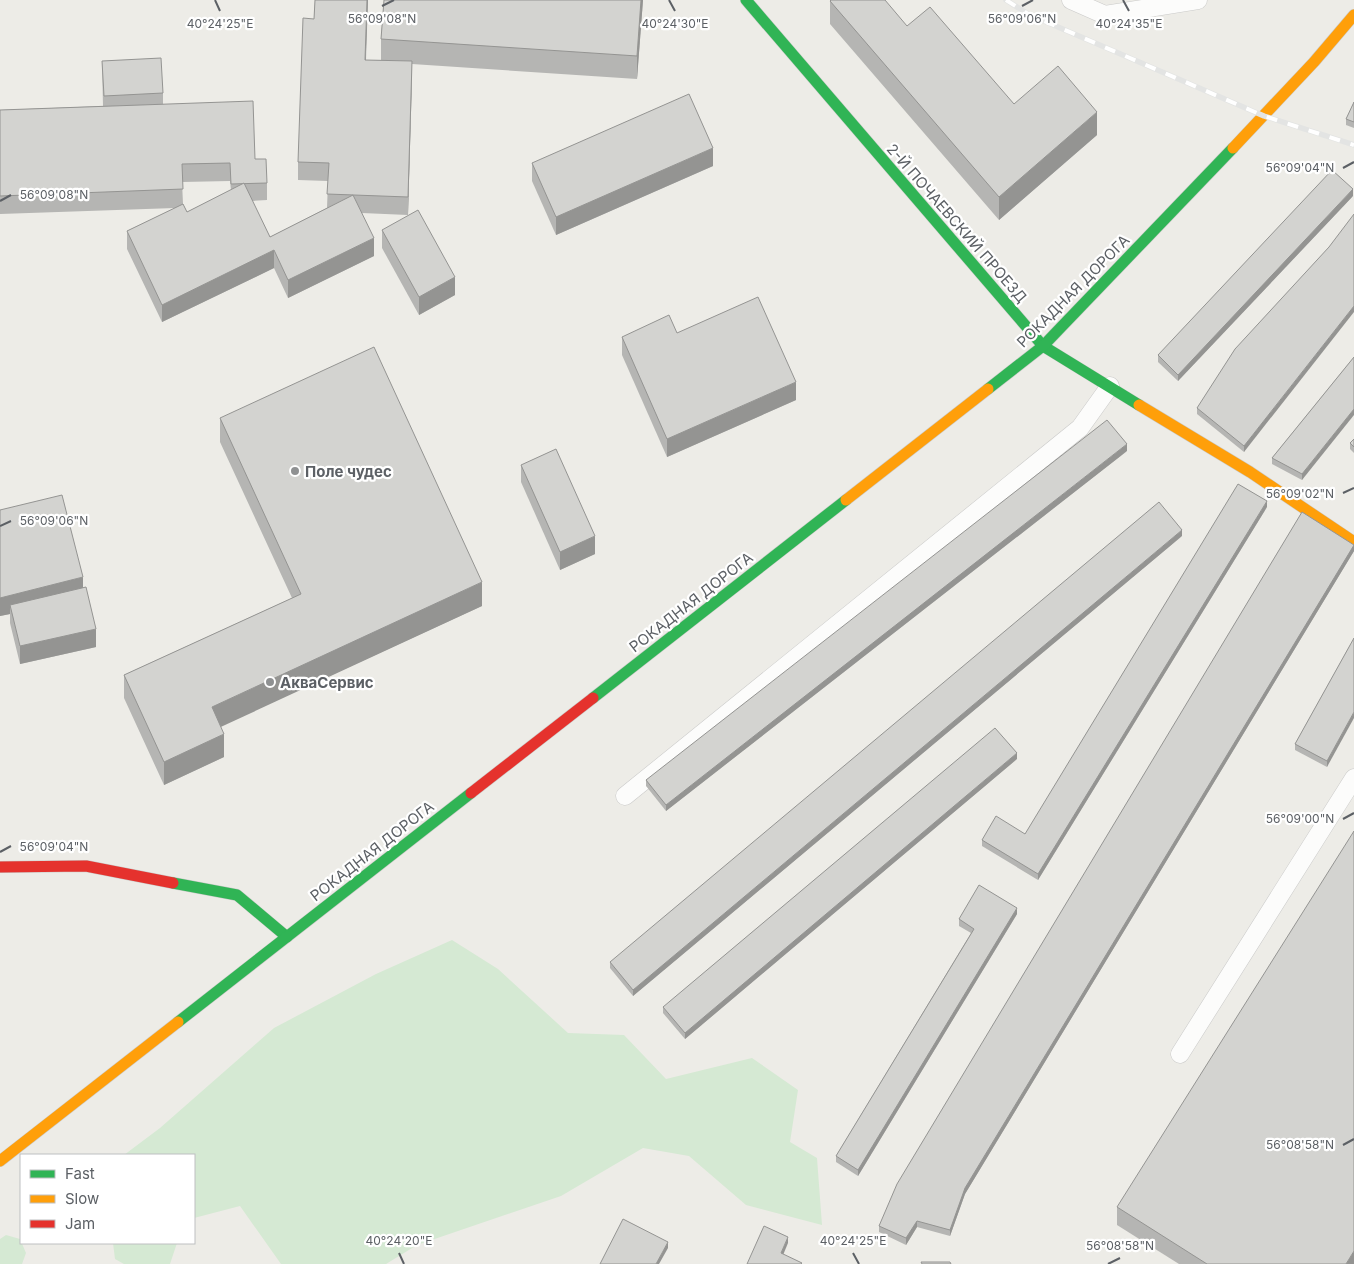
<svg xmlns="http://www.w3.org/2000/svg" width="1354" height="1264" font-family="Inter,sans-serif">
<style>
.green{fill:#d5e9d3}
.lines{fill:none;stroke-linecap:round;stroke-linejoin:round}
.lane-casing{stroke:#cacac9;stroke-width:19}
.fast-casing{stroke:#c9c9c7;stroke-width:12}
.slow-casing{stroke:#c9c9c7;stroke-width:12}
.jam-casing{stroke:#c9c9c7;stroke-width:12}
.lane{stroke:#fcfcfb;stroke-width:18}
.fast{stroke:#30b455;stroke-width:11}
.slow{stroke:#ff9f0a;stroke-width:11}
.jam{stroke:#e5322d;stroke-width:11}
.rail-casing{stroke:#e3e4e3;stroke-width:5.5}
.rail{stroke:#fff;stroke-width:4;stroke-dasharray:11;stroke-linecap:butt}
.wall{fill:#b5b5b3;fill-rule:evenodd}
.shaded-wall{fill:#949492}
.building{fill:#d3d3d0;stroke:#949492}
.ticks{fill:none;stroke:#5c6065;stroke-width:2}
.poi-dot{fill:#8f9192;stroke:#fff;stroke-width:2}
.labels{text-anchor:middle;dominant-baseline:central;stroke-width:4.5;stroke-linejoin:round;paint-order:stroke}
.street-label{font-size:15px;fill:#5c6065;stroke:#fff}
.poi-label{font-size:15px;font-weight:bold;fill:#5c6065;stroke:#fff;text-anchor:start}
.ticks-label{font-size:12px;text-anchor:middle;fill:#5c6065;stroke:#fff;stroke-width:4.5;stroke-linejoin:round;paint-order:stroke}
</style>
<rect width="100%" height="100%" fill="#edece7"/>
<!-- green -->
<g class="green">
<polygon points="452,940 498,969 568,1033 624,1035 666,1079 752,1058 798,1090 790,1142 817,1158 822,1225 746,1205 689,1156 643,1148 561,1196 417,1245 386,1264 281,1264 240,1206 194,1218 194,1155 124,1155 160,1128 274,1028 376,974"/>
<polygon points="6,1235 20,1239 26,1253 22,1264 0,1264 0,1239"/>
<polygon points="113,1243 177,1243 170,1264 124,1264 115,1259"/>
</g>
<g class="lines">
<!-- lane casing -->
<g class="lane-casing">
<g id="lane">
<polyline points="1071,0 1105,15 1198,0"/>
<polyline points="625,796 1080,428 1110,386"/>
<polyline points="1180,1054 1354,778"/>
</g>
</g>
<!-- fast casing -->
<g class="fast-casing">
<g id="fast">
<polyline points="746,0 1043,346 1139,405"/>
<polyline points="988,389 1043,346 1233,148"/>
<polyline points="593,698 846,500"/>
<polyline points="173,883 237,895 287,937"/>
<polyline points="178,1022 471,793"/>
</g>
</g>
<!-- slow casing -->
<g class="slow-casing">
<g id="slow">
<polyline points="1233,148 1314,62 1354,15"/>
<polyline points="1139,405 1250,472 1354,542"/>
<polyline points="846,500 988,389"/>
<polyline points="0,1161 178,1022"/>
</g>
</g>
<!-- jam casing -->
<g class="jam-casing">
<g id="jam">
<polyline points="471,793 593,698"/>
<polyline points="0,867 86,866 173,883"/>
</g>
</g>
<!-- lane -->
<use href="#lane" class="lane"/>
<!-- fast -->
<use href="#fast" class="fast"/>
<!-- slow -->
<use href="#slow" class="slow"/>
<!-- jam -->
<use href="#jam" class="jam"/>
<!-- rail casing -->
<g class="rail-casing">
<polyline id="rail" points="1006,0 1028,14 1264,116 1354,145"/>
</g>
<!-- rail -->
<use href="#rail" class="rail"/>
</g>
<!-- wall -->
<g class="wall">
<path d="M315,0h53l-2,60h15v-21l3,-39h259l-6,79 -225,-15 -4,151 -46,-2 12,43 -86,42 -14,-30 -112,54 -35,-73v-18l48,-23 -175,6v-104l103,-4 -1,-45 61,32v11l92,55 12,24v17l-15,1 18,36 57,-29 1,-27 -30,-1v-18l16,-143zM230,181l1,9 -44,22 -4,-8 -1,-22z"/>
<polygon points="830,1 907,26 1014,104 1097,135 999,220 830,24"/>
<polygon points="1354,102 1354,128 1346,125 1346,119"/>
<polygon points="532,163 713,166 556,235 532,181"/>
<polygon points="1353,196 1178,381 1158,362 1158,355"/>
<polygon points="382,230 455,295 419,315 382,248"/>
<polygon points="1329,247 1244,452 1197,414 1197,408"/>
<polygon points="677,333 796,400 667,457 622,355 622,337"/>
<polygon points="1354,357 1302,480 1272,464 1272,458"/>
<polygon points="220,418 482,606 220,726 224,757 164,785 124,698 124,675 292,598 220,442"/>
<polygon points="1354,439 1354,453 1350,449 1350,443"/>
<polygon points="1127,451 666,811 646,786 646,780"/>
<polygon points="521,465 595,554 560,570 521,482"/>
<polygon points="1267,507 1038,880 982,846 982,840 1025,834"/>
<polygon points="0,510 83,588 96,647 20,664 10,623 10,614 0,616"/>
<polygon points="1182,536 633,996 610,968 610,962"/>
<polygon points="1354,544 1354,551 965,1194 950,1236 917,1227 906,1245 879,1232 879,1226"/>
<polygon points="1354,638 1327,767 1295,750 1295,744"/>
<polygon points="1017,759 685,1039 663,1013 663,1007"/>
<polygon points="1017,914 858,1176 836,1162 836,1156 971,933 959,926 959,919"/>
<polygon points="1117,1207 1354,1264 1179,1264 1117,1225"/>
</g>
<!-- shaded-wall -->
<g class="shaded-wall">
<polygon points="367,0 368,0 365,77 365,60"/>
<polygon points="641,0 643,0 637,79 637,56"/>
<polygon points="412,61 412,79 408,215 408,197"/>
<polygon points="1097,112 1097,135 999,220 999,197"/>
<polygon points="713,148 713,166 556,235 556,217"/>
<polygon points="1353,189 1353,196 1178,381 1178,375"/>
<polygon points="374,238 374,256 288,298 288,280"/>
<polygon points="274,250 274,268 162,322 162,305"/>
<polygon points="455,277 455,295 419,315 419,297"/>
<polygon points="1354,306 1354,312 1244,452 1244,446"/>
<polygon points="796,382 796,400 667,457 667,439"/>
<polygon points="1354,409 1354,415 1302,480 1302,474"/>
<polygon points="1127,444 1127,451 666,811 666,805"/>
<polygon points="1267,501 1267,507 1038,880 1038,874"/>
<polygon points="1182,530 1182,536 633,996 633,990"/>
<polygon points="595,536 595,554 560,570 560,552"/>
<polygon points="1354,545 1354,551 965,1194 950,1236 950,1230 965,1188"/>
<polygon points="83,577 83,595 10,605 10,614 0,616 0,598"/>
<polygon points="482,582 482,606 212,731 212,707"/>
<polygon points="96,629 96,647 20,664 20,646"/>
<polygon points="1354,712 1354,718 1327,767 1327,761"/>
<polygon points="224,734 224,757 164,785 164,762"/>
<polygon points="1017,753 1017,759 685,1039 685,1033"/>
<polygon points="1017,908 1017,914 858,1176 858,1170"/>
<polygon points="917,1221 917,1227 906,1245 906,1238"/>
<polygon points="788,1237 788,1243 781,1260 781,1253"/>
<polygon points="668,1242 668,1248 659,1264 656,1264"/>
<polygon points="1354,1251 1354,1264 1346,1264"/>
</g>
<!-- building -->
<g class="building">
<polygon points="315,0 367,0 365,60 412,61 408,197 327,194 329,163 298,162 303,18 314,19"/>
<polygon points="384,0 641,0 637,56 381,39"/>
<polygon points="831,0 885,0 907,26 930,7 1014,104 1058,66 1097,112 999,197 830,1"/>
<polygon points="161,58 163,93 104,96 102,61"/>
<polygon points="689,94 713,148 556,217 532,163"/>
<polygon points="253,101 255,159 266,159 267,183 231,184 230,163 182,164 183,189 0,196 0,110"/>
<polygon points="1354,102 1354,122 1346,119"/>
<polygon points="1332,170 1353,189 1178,375 1158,355"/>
<polygon points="244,183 270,237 353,195 374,238 288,280 274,250 162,305 127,231 183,204 187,212"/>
<polygon points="418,210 455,277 419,297 382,230"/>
<polygon points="1354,214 1354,306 1244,446 1197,408 1235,349 1329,247"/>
<polygon points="758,297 796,382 667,439 622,337 669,315 677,333"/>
<polygon points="374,347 482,582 212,707 224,734 164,762 124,675 301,594 220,418"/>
<polygon points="1354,357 1354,409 1302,474 1272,458"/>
<polygon points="1107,420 1127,444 666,805 646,780"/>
<polygon points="1354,439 1354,447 1350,443"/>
<polygon points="556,449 595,536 560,552 521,465"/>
<polygon points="1238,484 1267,501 1038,874 982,840 996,816 1025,834"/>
<polygon points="62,495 83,577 0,598 0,510"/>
<polygon points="1159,502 1182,530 633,990 610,962"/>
<polygon points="1302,512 1354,545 965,1188 950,1230 917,1221 906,1238 879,1226 897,1184"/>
<polygon points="86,587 96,629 20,646 10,605"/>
<polygon points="1354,638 1354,712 1327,761 1295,744"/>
<polygon points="995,728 1017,753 685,1033 663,1007"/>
<polygon points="1354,831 1354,1251 1346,1264 1207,1264 1117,1207"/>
<polygon points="979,885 1017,908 858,1170 836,1156 974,929 959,919"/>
<polygon points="623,1219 668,1242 656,1264 600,1264"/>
<polygon points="764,1226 788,1237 781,1253 802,1263 801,1264 747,1264"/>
<polygon points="921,1262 950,1262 951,1264 922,1264"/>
</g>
<!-- ticks -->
<path class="ticks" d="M215,0l5,11M669,0l6,11M1123,0l6,11M382,6l12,-6M1022,6l11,-6M1343,168l11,-6M0,201l11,-6M1343,493l11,-5M0,526l11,-5M1343,819l11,-6M0,852l11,-6M1343,1145l11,-6M399,1253l5,11M853,1253l6,11M1108,1264l12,-6"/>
<!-- markers -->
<g class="poi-dot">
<circle cx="295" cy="471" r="5"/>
<circle cx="270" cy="682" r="5"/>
</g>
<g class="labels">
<!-- street labels -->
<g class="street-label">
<text transform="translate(957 223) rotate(49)">2-Й ПОЧАЕВСКИЙ ПРОЕЗД</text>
<text transform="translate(1073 291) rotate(-45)">РОКАДНАЯ ДОРОГА</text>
<text transform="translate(691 602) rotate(-38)">РОКАДНАЯ ДОРОГА</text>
<text transform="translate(372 851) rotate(-38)">РОКАДНАЯ ДОРОГА</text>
</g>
<!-- poi labels -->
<g class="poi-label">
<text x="305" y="471">Поле чудес</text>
<text x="280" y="682">АкваСервис</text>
</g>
</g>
<g class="ticks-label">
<text x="382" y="23">56°09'08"N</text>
<text x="1022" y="23">56°09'06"N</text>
<text x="220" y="28">40°24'25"E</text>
<text x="675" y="28">40°24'30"E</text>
<text x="1129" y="28">40°24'35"E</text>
<text x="1300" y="172">56°09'04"N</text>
<text x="54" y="199">56°09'08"N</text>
<text x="1300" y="498">56°09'02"N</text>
<text x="54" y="525">56°09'06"N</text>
<text x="1300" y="823">56°09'00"N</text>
<text x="54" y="851">56°09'04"N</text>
<text x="1300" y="1149">56°08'58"N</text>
<text x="399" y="1245">40°24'20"E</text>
<text x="853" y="1245">40°24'25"E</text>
<text x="1120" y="1250">56°08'58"N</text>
</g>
<!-- legend -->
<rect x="20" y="1154" width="175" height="90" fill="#ffffff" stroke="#bebfc1"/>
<rect x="30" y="1170" width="25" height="8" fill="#30b455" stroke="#bebfc1"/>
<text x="65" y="1179" font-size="15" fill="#5c6065">Fast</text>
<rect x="30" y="1195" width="25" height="8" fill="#ff9f0a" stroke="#bebfc1"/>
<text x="65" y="1204" font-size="15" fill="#5c6065">Slow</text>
<rect x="30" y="1220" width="25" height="8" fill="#e5322d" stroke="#bebfc1"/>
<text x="65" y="1229" font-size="15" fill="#5c6065">Jam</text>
</svg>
